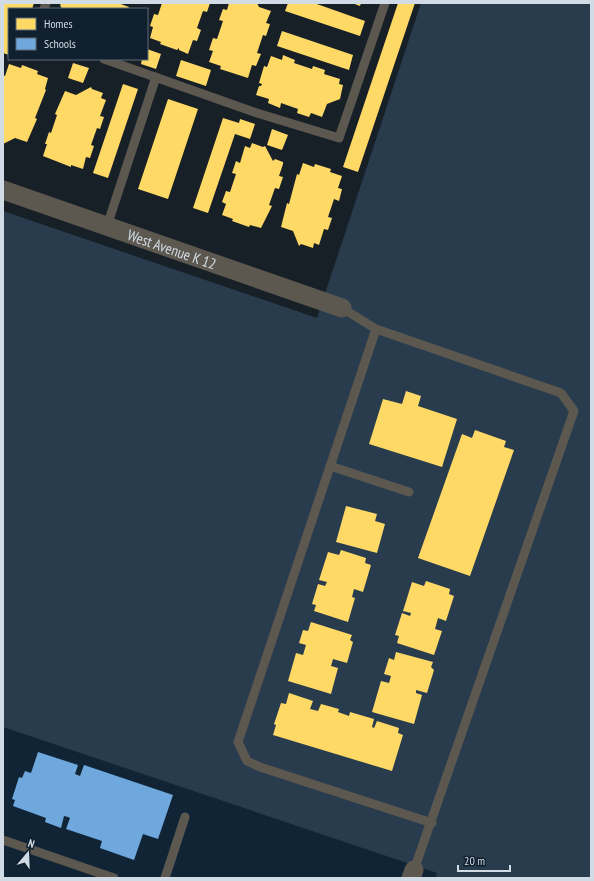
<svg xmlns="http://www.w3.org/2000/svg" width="594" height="881" font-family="'PT Sans Narrow',sans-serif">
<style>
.built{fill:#102436}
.green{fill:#283c4e}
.homes{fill:#ffd966}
.schools{fill:#6fa8dc}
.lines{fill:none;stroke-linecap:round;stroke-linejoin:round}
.service{stroke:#5c5850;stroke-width:9}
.minor{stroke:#5c5850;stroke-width:19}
.labels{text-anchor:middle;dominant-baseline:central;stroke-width:4;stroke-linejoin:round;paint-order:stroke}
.street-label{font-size:15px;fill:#d1dbe5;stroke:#10202e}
</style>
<rect width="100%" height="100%" fill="#171f27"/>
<!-- built -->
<polygon class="built" points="3,727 438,873 436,878 3,878"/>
<!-- green -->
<polygon class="green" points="421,3 591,3 591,878 436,878 437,873 3,727 3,211 317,318"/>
<!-- homes -->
<g class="homes">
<polygon points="3,3 34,3 32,9 9,9 9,55 3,53"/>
<polygon points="62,3 118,3 129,7 128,9 62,9 60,5"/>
<polygon points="162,3 210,3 207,12 203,11 197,28 201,30 197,41 193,40 188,54 179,50 179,48 177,50 160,44 161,42 150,38 153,27 150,26 154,14 158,15"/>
<polygon points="229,3 257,3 259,7 271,11 266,23 270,24 266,36 263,35 257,53 261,54 256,66 252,65 248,78 220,69 221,66 209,62 213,51 209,50 213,38 217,39 223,21 219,20 223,9 227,10"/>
<polygon points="288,3 314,3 365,21 360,36 285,11"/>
<polygon points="352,3 361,3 360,6"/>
<polygon points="398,3 415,3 358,172 343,167"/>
<polygon points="282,31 353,55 349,70 277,46"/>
<polygon points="147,49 161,54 156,69 141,64 142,59 147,59"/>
<polygon points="283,55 295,60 294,63 312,69 313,66 325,70 324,74 340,79 339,84 343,85 340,99 327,104 322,117 311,113 309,117 297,113 298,109 281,103 280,108 268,103 269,99 256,95 259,86 261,86 262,84 259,83 264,66 267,67 271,56 282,60"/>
<polygon points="181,60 211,70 206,86 176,76"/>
<polygon points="73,63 89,68 83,83 68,78"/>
<polygon points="9,64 21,68 22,65 38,71 37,74 48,78 45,89 46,90 35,118 37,119 27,142 15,138 3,144 3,75 5,76"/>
<polygon points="123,84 138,89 108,178 93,173"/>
<polygon points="91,87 92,89 103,93 101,98 106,100 100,116 104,117 100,129 97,128 91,145 94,146 90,158 86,157 83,169 71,165 71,167 43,156 47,144 45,144 49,132 51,133 57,115 55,114 65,91 76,95"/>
<polygon points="168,99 198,109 168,199 138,189"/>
<polygon points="223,118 239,123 240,119 255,124 250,139 235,134 208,213 193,208"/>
<polygon points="272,129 288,135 282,150 267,145"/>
<polygon points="252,143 263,147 265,146 273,161 275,159 283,162 283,164 279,176 283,177 279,189 275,188 269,205 272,206 261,228 250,225 249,227 232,221 233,219 222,215 226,204 222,202 226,191 230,192 236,174 232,173 236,161 240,163 245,146 250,148"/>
<polygon points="303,163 314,167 315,164 331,169 330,172 342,176 338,188 342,189 339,201 334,199 328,217 332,218 328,230 324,229 319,245 314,243 313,248 301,244 299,246 293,231 281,227 287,203 289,204 297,174 299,175"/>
<polygon points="406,391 421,396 418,406 457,419 442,467 369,444 383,399 402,404"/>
<polygon points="475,430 506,441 504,447 514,450 470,576 418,558 462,434 472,438"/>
<polygon points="346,506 377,514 375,521 385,524 377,553 336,542"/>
<polygon points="341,550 366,558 365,563 371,565 363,592 354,589 352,597 355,598 348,622 314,611 316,605 312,604 318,584 325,586 327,582 319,580 328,552 339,555"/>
<polygon points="426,581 450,589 449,594 454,596 446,621 438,618 435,629 442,631 434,655 397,643 399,636 395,635 402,613 410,616 411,613 403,611 412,582 424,586"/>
<polygon points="311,622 352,635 350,640 353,642 347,663 333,659 331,666 338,668 331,694 288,681 296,653 303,655 306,645 299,643 303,630 308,631"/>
<polygon points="396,652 433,662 431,667 434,670 427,693 416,690 416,693 422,695 414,724 372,712 381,681 389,683 391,676 384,674 389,658 394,660"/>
<polygon points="289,693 313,701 310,709 318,711 321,704 339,709 338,712 349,716 350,712 374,719 372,727 374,728 377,721 399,728 398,733 403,735 392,771 273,735 276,725 274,724 281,703 286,704"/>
</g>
<!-- schools -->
<polygon class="schools" points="38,752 78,765 75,774 80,776 84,765 173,795 158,839 143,834 134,860 100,848 102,841 66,829 70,818 68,817 64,816 61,828 45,822 46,818 13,806 15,800 12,799 19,777 22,778 25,771 31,773"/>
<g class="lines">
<!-- service -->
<g class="service">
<polyline points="44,9 46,3"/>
<polyline points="104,59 257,113 339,138 385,3"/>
<polyline points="107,226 156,77"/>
<polyline points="342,308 376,329 561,393 574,411 414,870"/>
<polyline points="376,329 238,742 247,761 260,767 432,823"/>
<polyline points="330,466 409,492"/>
<polyline points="3,840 114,878"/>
<polyline points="165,878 185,817"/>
</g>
<!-- minor -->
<g class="minor">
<path id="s1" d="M3,190l339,118"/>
<polyline points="411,878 414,870"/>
</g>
</g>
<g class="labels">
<!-- street labels -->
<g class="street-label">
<text stroke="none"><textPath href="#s1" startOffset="179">West Avenue K 12</textPath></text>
</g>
</g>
<!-- border -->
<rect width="594" height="881" fill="none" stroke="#d1dbe5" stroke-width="8"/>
<!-- legend -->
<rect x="8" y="8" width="140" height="52" fill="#10202e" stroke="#5d6b77"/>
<rect x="16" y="18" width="20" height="12" fill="#ffd966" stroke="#5d6b77"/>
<text x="44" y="28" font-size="12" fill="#d1dbe5">Homes</text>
<rect x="16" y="38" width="20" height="12" fill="#6fa8dc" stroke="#5d6b77"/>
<text x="44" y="48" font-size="12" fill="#d1dbe5">Schools</text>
<!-- north arrow -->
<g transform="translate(28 853) rotate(19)" stroke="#10202e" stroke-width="3" paint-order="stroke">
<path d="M0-3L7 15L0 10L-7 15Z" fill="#d1dbe5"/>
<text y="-6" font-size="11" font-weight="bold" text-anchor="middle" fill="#d1dbe5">N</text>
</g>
<!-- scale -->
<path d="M458 865v6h52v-6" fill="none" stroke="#d1dbe5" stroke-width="2"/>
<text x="464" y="865" font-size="12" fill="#d1dbe5" stroke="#10202e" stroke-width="3" paint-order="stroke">20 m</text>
</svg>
